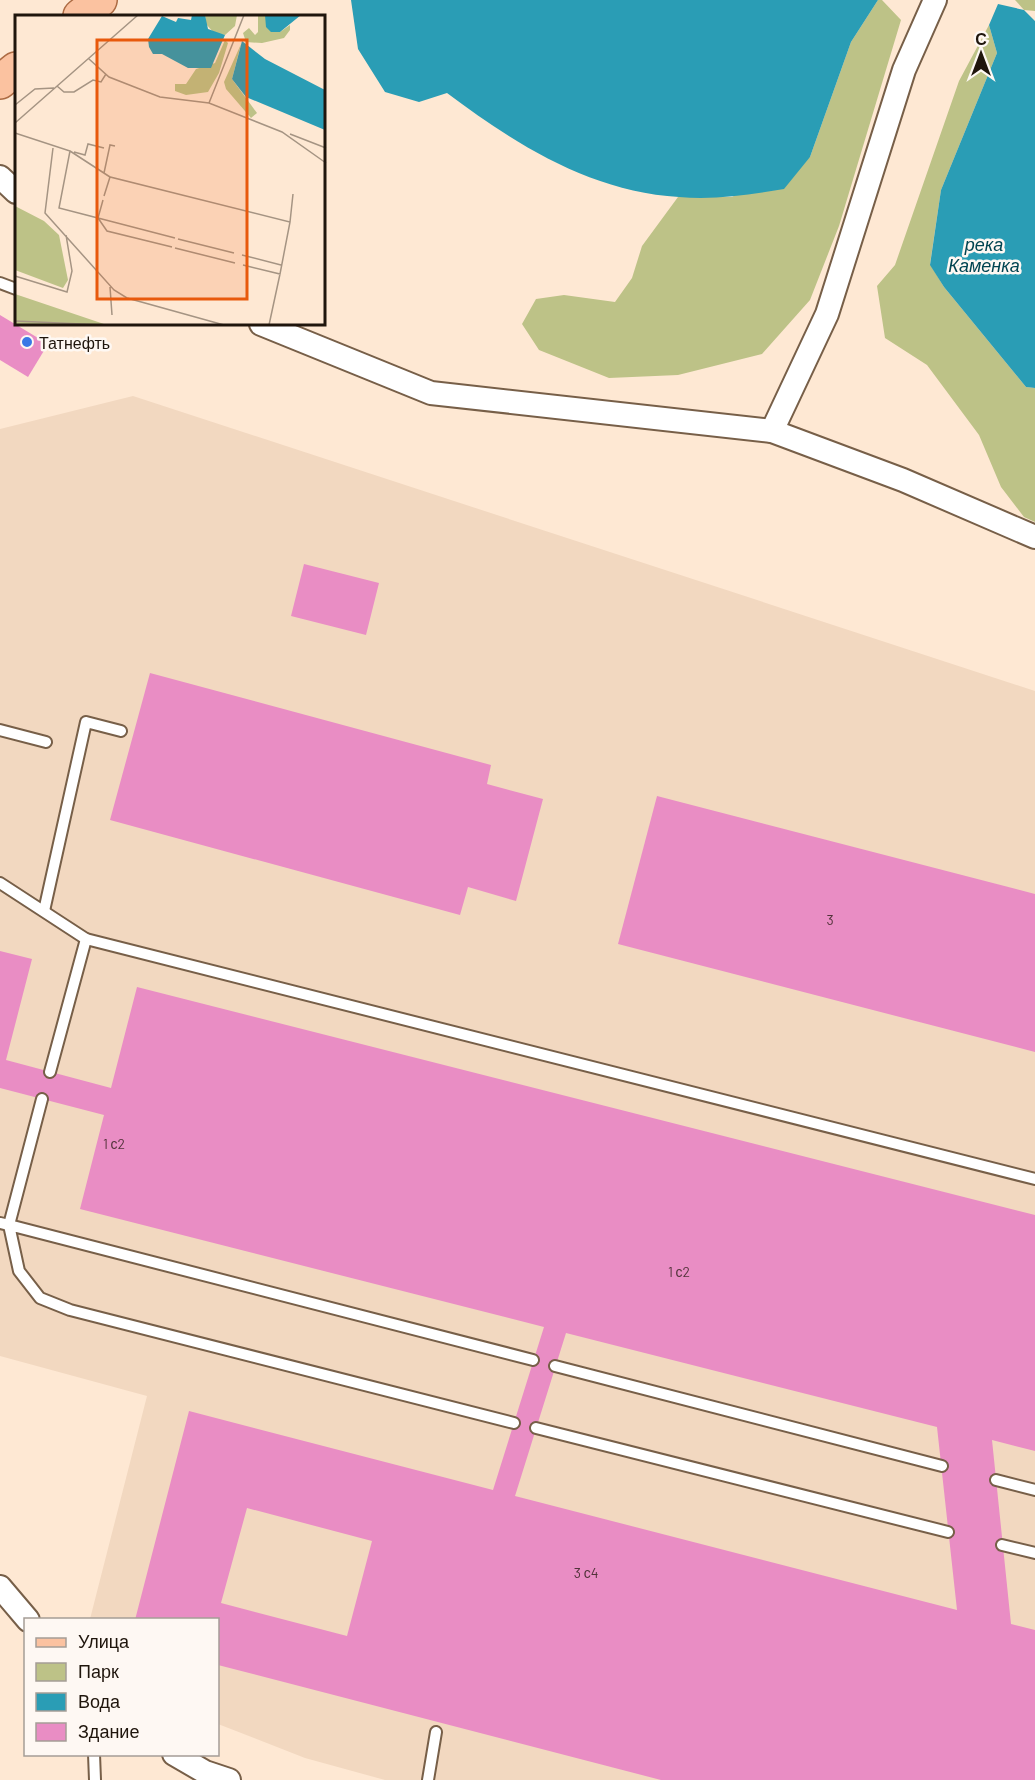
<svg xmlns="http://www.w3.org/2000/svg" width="1035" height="1780" font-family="Barlow,sans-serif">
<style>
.built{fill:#f2d8c0}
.green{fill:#bdc287}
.water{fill:#2a9db5}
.building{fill:#e98dc4;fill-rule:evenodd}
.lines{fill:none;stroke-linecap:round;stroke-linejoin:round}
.lane-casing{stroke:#775f48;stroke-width:14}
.street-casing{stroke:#775f48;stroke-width:26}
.primary-casing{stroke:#ad6b43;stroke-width:36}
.lane{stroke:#fff;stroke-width:10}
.street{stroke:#fff;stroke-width:22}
.primary{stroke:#fbc2a0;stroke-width:33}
.poi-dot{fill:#3978e6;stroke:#fef8f3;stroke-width:2}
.labels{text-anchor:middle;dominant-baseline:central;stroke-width:5;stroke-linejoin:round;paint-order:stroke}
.number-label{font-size:14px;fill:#52333a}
.poi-label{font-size:16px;fill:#1f150c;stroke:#fef8f3;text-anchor:start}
.water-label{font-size:18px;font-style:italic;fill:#004451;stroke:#fef8f3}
.inset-road{fill:none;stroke:#a59483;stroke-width:1.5}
.view{fill:#e8590c;fill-opacity:0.15;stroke:#e8590c;stroke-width:3}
.inset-edge{fill:none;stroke:#1f150c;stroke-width:3}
</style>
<rect width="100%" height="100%" fill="#fee8d3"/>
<!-- built -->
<polygon class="built" points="133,396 1035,691 1035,1780 385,1780 305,1758 218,1724 218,1620 90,1619 147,1396 0,1356 0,429"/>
<!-- green -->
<g class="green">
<polygon points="878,0 882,0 901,20 839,226 810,300 762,354 678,375 609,378 539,350 522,324 536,299 564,295 615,302 632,278 642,246 678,197 732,197 810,157 851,42"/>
<polygon points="1015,0 1035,0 1035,11 1024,10"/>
<polygon points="989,25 997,53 941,190 930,264 944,287 1026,387 1035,388 1035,522 1024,517 1001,487 979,435 927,365 885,338 877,286 895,265 959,81"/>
</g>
<!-- water -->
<g class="water">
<path d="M351,0h527l-27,42 -41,115 -26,32c-35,6 -70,11 -105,8 -88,-5 -164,-53 -232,-104l-28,9 -34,-10 -27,-43z"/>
<polygon points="998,4 1024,10 1035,21 1035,388 1026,387 944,287 930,265 941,190 997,53 989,25"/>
</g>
<!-- building -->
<g class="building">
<polygon points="0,315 48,344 28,377 0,360"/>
<polygon points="304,564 379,583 366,635 291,616"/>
<polygon points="150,673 491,765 487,784 543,799 516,901 468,887 460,915 110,820"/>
<polygon points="657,796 1035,894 1035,1052 618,944"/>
<path d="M0,951l32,8 -26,101 105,28 26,-101 898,228v236l-43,-11 19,184 24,6v150h-374l-443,-115v-45h-83l54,-209 304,79 51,-163 -464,-118 24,-94 -104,-27zM566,1333l371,94 20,183 -442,-114zM247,1508l125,33 -25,95 -126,-33z"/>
</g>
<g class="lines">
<!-- lane casing -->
<g class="lane-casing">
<g id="lane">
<polyline points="0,283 16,289"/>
<polyline points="0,730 46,742"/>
<polyline points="0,883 86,939"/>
<polyline points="44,911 86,722 121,731"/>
<polyline points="50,1072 86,939 1035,1179"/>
<polyline points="0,1223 9,1225 42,1099"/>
<polyline points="555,1366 942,1466"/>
<polyline points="514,1423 70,1310 40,1298 19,1271 9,1225 533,1360"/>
<polyline points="536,1428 948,1532"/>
<polyline points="996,1480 1035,1490"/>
<polyline points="1002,1545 1035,1553"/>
<polyline points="94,1754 95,1780"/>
<polyline points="428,1780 436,1732"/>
</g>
</g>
<!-- street casing -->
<g class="street-casing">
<g id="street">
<polyline points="0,177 16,192"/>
<polyline points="261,324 431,393 772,431 903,480 1035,537"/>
<polyline points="772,431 827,314 904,70 935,0"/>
<polyline points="0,1587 28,1620"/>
<polyline points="174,1754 205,1772 229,1780"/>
</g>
</g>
<!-- primary casing -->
<g class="primary-casing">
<g id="primary">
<polyline points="80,16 100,0"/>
<polyline points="0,82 16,69"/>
</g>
</g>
<!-- lane -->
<use href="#lane" class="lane"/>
<!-- street -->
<use href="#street" class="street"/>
<!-- primary -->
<use href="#primary" class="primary"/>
</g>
<!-- markers -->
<circle class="poi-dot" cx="27" cy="342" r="6"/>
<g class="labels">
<!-- number labels -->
<g class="number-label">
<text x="830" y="919">3</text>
<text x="114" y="1143">1 с2</text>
<text x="679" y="1271">1 с2</text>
<text x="586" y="1572">3 с4</text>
</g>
<!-- poi labels -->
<g class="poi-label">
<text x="39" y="342">Татнефть</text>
</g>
<!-- water labels -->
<g class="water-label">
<text x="984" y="244">река<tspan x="984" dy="21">Каменка</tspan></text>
</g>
</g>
<!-- overview -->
<g transform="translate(15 15)">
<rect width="310" height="310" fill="#fee8d3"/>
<path d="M222,0l-2,11 -10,9 -11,-2 -8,-9 -1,-9zM243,0h7l15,17 10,-7v5l-6,8 -22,5 -16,-1 -3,-9 6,-5 6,7 3,-3zM210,25l3,3 -9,30 -11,19 -22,3 -11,-4v-7h11l10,-15 19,-6zM226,29l-9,35 25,34 -6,5 -25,-29 -2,-7zM0,191l29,15 15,14 9,45 -5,8 -48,-18zM0,279l89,30v1h-89z" fill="#bdc287"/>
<path d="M177,0h13l3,14 17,6 -14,33h-23l-26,-14h-9l-4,-7 -1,-8 14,-23 14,6 2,-4 13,2zM250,0h36l-21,17h-9l-5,-5zM227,26l23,18 60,31v40l-79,-33 -14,-18z" fill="#2a9db5"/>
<path class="inset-road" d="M74,44l20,18 51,20 49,6 73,29 44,31M42,71l7,6h10l19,-12 8,2 5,-8M194,88l35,-88M0,90l20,-16 19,-1M0,108l123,-108M0,118l55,18 -11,57 39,10 5,-18M275,119l36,14M38,133l-8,65 69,77 13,8 97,27M55,136l40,26M59,137l11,3 3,-11 16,4M89,158l6,-28 5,1M89,181l6,-19 180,45 -10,52 -37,-9M83,203l9,13 65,16M83,203l77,20M275,207l3,-28M163,224l56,14M160,233l60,15M227,240l39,10M0,261l52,16 5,-21 -6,-36M95,272l2,28M0,306l88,4M254,310l11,-51"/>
<path class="view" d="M82,25h150v259h-150z"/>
<rect width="310" height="310" class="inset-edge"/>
</g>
<!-- legend -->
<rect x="24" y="1618" width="195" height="138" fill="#fef8f3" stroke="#a59d97" stroke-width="1.5"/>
<rect x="36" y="1638" width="30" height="9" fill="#fbc2a0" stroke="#a59d97" stroke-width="1.5"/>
<text x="78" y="1648" font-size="18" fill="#1f150c">Улица</text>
<rect x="36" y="1663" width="30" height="18" fill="#bdc287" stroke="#a59d97" stroke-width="1.5"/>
<text x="78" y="1678" font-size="18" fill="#1f150c">Парк</text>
<rect x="36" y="1693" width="30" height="18" fill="#2a9db5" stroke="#a59d97" stroke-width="1.5"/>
<text x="78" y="1708" font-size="18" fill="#1f150c">Вода</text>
<rect x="36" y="1723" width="30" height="18" fill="#e98dc4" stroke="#a59d97" stroke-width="1.5"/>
<text x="78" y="1738" font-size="18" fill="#1f150c">Здание</text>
<!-- north arrow -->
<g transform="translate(981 54)" stroke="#fef8f3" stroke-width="4.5" paint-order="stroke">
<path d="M0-4.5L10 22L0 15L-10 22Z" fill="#1f150c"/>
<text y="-9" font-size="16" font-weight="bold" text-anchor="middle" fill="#1f150c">С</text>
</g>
</svg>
